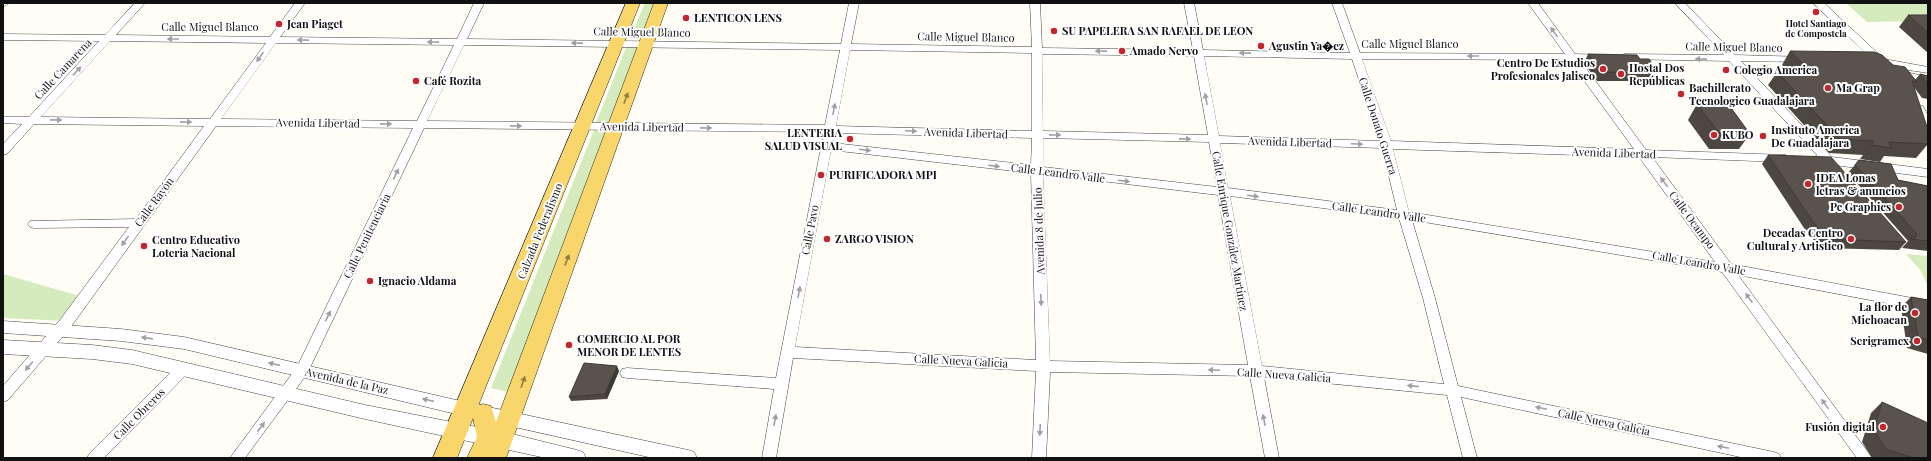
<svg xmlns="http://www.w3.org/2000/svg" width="1931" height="461" font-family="'Playfair Display',serif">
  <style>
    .green { fill: #d5ebbd }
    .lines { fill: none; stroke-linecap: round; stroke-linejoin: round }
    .minor-casing { stroke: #444; stroke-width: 1 }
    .tertiary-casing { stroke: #444; stroke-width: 1 }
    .primary-casing { stroke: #222; stroke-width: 1 }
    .minor { fill: #fff; fill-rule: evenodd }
    .tertiary { fill: #fff; fill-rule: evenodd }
    .primary { fill: #f9d66b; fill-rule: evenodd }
    .wall { fill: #4d4742 }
    .shaded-wall { fill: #3f3936 }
    .building { fill: #5a524d; stroke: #3f3936 }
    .oneway { fill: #a0a0a0 }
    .oneway2 { fill: #917d42 }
    .poi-dot { fill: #c4262e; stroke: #fff; stroke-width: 1.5 }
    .labels { text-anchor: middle; stroke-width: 4; stroke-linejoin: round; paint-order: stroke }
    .far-poi-label { font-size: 9px; font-weight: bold; fill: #111; stroke: #fff }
    .poi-label { font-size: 11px; font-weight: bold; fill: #111; stroke: #fff; text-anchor: start }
    .street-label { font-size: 11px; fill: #111; stroke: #fff }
  </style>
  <rect width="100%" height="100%" fill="#fffdf5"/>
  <path class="green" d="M 645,3 L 658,3 L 644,38 L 630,38 Z
    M 1846,3 L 1925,3 L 1928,5 L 1928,30 L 1918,21 L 1867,22 Z
    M 627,45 L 641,45 L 611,123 L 596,123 Z
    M 594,130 L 609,130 L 508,392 L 491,388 Z
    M 1906,254 L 1928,256 L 1928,287 L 1921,271 Z
    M 3,274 L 83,297 L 66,321 L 3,318 Z"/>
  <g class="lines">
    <g class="minor-casing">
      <path id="minor" d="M 3,3 L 9,3 L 3,7 Z
        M 135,3 L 145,3 L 116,35 L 270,37 L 295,3 L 305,3 L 280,37 L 457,39 L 474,3 L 484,3 L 467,39 L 841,44 L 849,3 L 859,3 L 851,44 L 1032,47 L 1030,3 L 1040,3 L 1042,48 L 1193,50 L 1184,3 L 1194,3 L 1203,50 L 1350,53 L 1332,3 L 1342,3 L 1360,53 L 1565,54 L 1528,3 L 1538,3 L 1575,54 L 1606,55 L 1607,57 L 1602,60 L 1580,60 L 1646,150 L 1786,155 L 1788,158 L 1786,161 L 1782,162 L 1652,157 L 1731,264 L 1928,301 L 1928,311 L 1738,275 L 1872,458 L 1857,458 L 1722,272 L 1412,220 L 1435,298 L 1458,386 L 1774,452 L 1779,454 L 1781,458 L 1745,458 L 1461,397 L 1477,458 L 1463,458 L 1447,395 L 1264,377 L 1279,458 L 1265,458 L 1250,376 L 1050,372 L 1046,458 L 1032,458 L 1036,371 L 793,358 L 776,458 L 762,458 L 774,389 L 627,378 L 622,377 L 620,373 L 622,369 L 627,368 L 776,378 L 824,132 L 424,128 L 307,374 L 245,458 L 230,458 L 297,367 L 413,128 L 216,126 L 70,328 L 8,400 L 3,402 L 3,386 L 60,320 L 129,227 L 34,228 L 30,227 L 28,224 L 30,221 L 136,219 L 204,126 L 34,124 L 7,154 L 3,155 L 3,144 L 22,124 L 3,123 L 3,117 L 29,117 L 99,41 L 3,40 L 3,34 L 105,35 ZM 110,41 L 266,43 L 210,119 L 41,117 ZM 276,43 L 454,45 L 417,121 L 221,119 ZM 464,45 L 840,50 L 825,125 L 427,121 ZM 850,50 L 1032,53 L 1032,131 L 836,126 ZM 1042,54 L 1194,56 L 1208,135 L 1043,131 ZM 1204,56 L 1352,59 L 1380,141 L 1219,136 ZM 1362,59 L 1569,60 L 1634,149 L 1391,141 ZM 835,133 L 1032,138 L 1031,165 L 833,143 ZM 1043,138 L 1209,142 L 1217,187 L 1043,167 ZM 1220,143 L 1382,148 L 1397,210 L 1228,188 ZM 1393,149 L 1639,157 L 1715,262 L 1409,212 ZM 831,150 L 1031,173 L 1036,360 L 795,347 ZM 1043,174 L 1218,195 L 1248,365 L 1050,361 ZM 1230,196 L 1399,218 L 1423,298 L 1444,384 L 1262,366 Z
        M 1675,3 L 1685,3 L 1735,55 L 1806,57 L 1807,59 L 1806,61 L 1802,62 L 1741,61 L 1832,157 L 1928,169 L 1928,177 L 1834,165 L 1830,166 L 1814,162 L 1812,159 L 1817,155 L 1729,61 L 1620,59 L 1619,57 L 1624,54 L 1724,55 Z
        M 1813,3 L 1824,3 L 1884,59 L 1928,67 L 1928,73 C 1917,71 1874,66 1869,60 L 1871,58 Z
        M 1897,70 L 1928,77 L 1928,83 L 1893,75 L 1892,73 L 1893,71 Z
        M 1919,105 L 1923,106 L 1928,116 L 1928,132 L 1923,129 L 1914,108 Z
        M 183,364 L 188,365 L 190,369 L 188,373 L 104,458 L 87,458 L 89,454 L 178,365 Z"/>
    </g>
    <g class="tertiary-casing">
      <path id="tertiary" d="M 3,321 L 121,329 L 184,337 L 456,400 L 688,450 L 694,452 L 697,458 L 653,458 L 456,414 L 184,349 L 121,341 L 3,333 Z
        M 3,340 L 92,345 L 132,350 L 365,405 L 508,433 L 577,450 L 583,452 L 586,458 L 546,458 L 365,419 L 132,364 L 92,359 L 3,354 Z"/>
    </g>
    <g class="primary-casing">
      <path id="primary" d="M 626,3 L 640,3 L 478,406 L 483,404 L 491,406 L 496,422 L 654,3 L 668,3 L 506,458 L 467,458 L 477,437 L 473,418 L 457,458 L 433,458 Z"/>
    </g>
    <use href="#minor" class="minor"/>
    <use href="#tertiary" class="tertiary"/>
    <use href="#primary" class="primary"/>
  </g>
  <path class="wall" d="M 1908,15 L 1928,15 L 1928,53 L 1899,27 Z
    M 1790,51 L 1893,65 L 1915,80 L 1920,74 L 1928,76 L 1928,99 L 1922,98 L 1914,87 L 1928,144 L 1916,158 L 1884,156 L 1880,162 L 1860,159 L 1863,155 L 1829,153 L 1768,85 L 1777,72 L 1789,72 L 1782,65 Z
    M 1588,54 L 1640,59 L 1659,73 L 1654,81 L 1597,81 L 1584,63 Z
    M 1697,104 L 1750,134 L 1739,149 L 1709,149 L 1688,120 Z
    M 1768,155 L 1906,242 L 1899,250 L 1820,248 L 1804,228 L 1762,164 Z
    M 1859,160 L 1898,180 L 1928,186 L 1928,251 L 1902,248 L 1908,241 L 1848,173 Z
    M 1911,297 L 1928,300 L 1928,354 L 1907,348 L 1901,307 Z
    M 619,371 L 607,399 L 571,401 L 569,397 Z
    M 1882,402 L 1928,458 L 1872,458 L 1862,442 L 1871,413 Z"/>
  <path class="shaded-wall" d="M 617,366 L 619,371 L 607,399 L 605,394 Z"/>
  <path class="building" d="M 1908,15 L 1928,15 L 1928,33 Z
    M 1790,51 L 1874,52 L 1882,55 L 1893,65 L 1905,67 L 1917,82 L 1912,81 L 1928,130 L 1928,144 L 1889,142 L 1891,148 L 1871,145 L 1874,141 L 1840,139 L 1777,72 L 1812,73 Z
    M 1588,54 L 1637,55 L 1640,59 L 1649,59 L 1659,73 L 1602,72 Z
    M 1920,74 L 1928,76 L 1928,85 Z
    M 1697,104 L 1729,105 L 1750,134 L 1719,133 Z
    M 1768,155 L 1831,157 L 1906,242 L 1827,239 L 1811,219 Z
    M 1859,160 L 1891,164 L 1898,180 L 1928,186 L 1928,241 L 1910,239 L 1915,238 L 1917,234 L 1855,165 Z
    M 1911,297 L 1928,300 L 1928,340 L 1918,337 Z
    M 584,363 L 617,366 L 605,394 L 569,397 Z
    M 1882,402 L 1928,423 L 1928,458 L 1914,458 L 1886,449 L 1874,430 Z"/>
  <defs><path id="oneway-solid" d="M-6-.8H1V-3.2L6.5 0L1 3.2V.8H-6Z"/></defs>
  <g class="oneway">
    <use href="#oneway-solid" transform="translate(1554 32) rotate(-126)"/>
    <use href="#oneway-solid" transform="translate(173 39) rotate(-180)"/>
    <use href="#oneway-solid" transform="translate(303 40) rotate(-179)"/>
    <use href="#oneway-solid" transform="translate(433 42) rotate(-179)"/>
    <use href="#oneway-solid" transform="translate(577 43) rotate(-179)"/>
    <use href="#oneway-solid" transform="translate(1101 51) rotate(-179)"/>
    <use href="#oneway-solid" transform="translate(1245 53) rotate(-179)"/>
    <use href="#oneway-solid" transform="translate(1473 56) rotate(-180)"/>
    <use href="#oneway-solid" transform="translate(260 57) rotate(126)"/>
    <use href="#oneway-solid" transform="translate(1701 59) rotate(-179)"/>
    <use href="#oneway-solid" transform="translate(77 71) rotate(-47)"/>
    <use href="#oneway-solid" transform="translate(1206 99) rotate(-101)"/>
    <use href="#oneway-solid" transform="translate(834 109) rotate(-79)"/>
    <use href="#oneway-solid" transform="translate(56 120) rotate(1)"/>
    <use href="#oneway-solid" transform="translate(186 122) rotate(1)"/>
    <use href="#oneway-solid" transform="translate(386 124) rotate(1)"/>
    <use href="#oneway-solid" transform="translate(516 126) rotate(1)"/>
    <use href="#oneway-solid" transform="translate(706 128) rotate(1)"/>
    <use href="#oneway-solid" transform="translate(911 131) rotate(2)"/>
    <use href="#oneway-solid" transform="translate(1055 135) rotate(1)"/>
    <use href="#oneway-solid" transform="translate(1185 139) rotate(1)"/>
    <use href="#oneway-solid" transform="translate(1357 144) rotate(2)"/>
    <use href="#oneway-solid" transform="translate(865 150) rotate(7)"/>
    <use href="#oneway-solid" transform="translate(994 166) rotate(7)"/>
    <use href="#oneway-solid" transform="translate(396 174) rotate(-64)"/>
    <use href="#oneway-solid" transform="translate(1124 181) rotate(7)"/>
    <use href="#oneway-solid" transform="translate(1664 182) rotate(-127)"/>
    <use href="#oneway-solid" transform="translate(1253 196) rotate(7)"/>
    <use href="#oneway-solid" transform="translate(125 241) rotate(126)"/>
    <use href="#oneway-solid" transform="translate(799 292) rotate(-79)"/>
    <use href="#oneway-solid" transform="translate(1749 298) rotate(-126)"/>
    <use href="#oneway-solid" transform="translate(1041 300) rotate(88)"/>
    <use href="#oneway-solid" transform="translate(328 316) rotate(-64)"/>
    <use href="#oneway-solid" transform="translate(147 338) rotate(-172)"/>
    <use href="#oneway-solid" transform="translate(274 364) rotate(-167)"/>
    <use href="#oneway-solid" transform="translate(29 366) rotate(131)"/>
    <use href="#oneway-solid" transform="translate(1214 370) rotate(-178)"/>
    <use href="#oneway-solid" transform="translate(1413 386) rotate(-175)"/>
    <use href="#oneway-solid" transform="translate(428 400) rotate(-167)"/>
    <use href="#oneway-solid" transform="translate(1825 404) rotate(-126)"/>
    <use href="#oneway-solid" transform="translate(1541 408) rotate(-168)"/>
    <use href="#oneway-solid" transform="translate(775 420) rotate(-80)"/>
    <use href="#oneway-solid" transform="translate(1264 420) rotate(-101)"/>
    <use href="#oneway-solid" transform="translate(261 427) rotate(-53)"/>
    <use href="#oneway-solid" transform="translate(1040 430) rotate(93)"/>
    <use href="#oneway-solid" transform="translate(1723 447) rotate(-168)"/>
  </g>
  <g class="oneway2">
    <use href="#oneway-solid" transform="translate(626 98) rotate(-70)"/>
    <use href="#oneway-solid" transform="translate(567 260) rotate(-70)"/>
    <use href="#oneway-solid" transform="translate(523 382) rotate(-71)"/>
  </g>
  <g class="poi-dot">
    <circle cx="1816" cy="12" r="4"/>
    <circle cx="686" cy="18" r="4"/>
    <circle cx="279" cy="24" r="4"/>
    <circle cx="1054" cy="31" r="4"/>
    <circle cx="1261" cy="46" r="4"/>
    <circle cx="1122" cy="51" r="4"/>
    <circle cx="1603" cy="69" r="4"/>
    <circle cx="1726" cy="70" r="4"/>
    <circle cx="1621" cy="74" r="4"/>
    <circle cx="416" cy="81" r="4"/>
    <circle cx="1828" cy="88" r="4"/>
    <circle cx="1681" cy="94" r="4"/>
    <circle cx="1714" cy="135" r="4"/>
    <circle cx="1763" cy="136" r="4"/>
    <circle cx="850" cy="139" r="4"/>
    <circle cx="821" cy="175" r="4"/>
    <circle cx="1808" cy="184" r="4"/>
    <circle cx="1899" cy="207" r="4"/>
    <circle cx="827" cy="239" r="4"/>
    <circle cx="1851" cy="239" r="4"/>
    <circle cx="144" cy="246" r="4"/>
    <circle cx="370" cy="281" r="4"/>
    <circle cx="1915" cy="313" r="4"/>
    <circle cx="1917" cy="341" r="4"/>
    <circle cx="569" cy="345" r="4"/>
    <circle cx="1883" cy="427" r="4"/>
  </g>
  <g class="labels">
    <g class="far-poi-label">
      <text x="1816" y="27">Hotel Santiago<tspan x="1816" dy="10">de Compostela</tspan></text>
    </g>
    <g class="poi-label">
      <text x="694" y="22">LENTICON LENS</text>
      <text x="287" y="28">Jean Piaget</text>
      <text x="1062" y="35">SU PAPELERA SAN RAFAEL DE LEON</text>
      <text x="1269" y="50">Agustin Ya�ez</text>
      <text x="1130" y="55">Amado Nervo</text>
      <text x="1595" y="67" text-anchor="end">Centro De Estudios<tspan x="1595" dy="13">Profesionales Jalisco</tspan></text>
      <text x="1629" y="72">Hostal Dos<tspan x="1629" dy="13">Repúblicas</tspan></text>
      <text x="1734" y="74">Colegio America</text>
      <text x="424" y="85">Café Rozita</text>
      <text x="1689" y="92">Bachillerato<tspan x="1689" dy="13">Tecnologico Guadalajara</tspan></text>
      <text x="1836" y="92">Ma Grap</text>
      <text x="1771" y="134">Instituto America<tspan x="1771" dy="13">De Guadalajara</tspan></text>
      <text x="842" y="137" text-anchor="end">LENTERIA<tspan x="842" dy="13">SALUD VISUAL</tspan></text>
      <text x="1722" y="139">KUBO</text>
      <text x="829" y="179">PURIFICADORA MPI</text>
      <text x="1816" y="182">IDEA Lonas<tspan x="1816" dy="13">letras &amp; anuncios</tspan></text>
      <text x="1891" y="211" text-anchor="end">Pc Graphics</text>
      <text x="1843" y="237" text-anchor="end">Decadas Centro<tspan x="1843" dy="13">Cultural y Artistico</tspan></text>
      <text x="835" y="243">ZARGO VISION</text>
      <text x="152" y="244">Centro Educativo<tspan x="152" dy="13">Loteria Nacional</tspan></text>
      <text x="378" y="285">Ignacio Aldama</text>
      <text x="1907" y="311" text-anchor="end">La flor de<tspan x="1907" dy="13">Michoacan</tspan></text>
      <text x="577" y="343">COMERCIO AL POR<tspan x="577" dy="13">MENOR DE LENTES</tspan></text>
      <text x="1909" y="345" text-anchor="end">Serigramex</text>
      <text x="1875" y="431" text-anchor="end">Fusión digital</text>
    </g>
    <g class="street-label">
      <text x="210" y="31">Calle Miguel Blanco</text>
      <text transform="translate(642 32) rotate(1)" y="4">Calle Miguel Blanco</text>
      <text transform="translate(966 37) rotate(1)" y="4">Calle Miguel Blanco</text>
      <text x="1410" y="48">Calle Miguel Blanco</text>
      <text transform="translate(1734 47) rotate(1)" y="4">Calle Miguel Blanco</text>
      <text transform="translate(63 69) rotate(-47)" y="4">Calle Camarena</text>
      <text transform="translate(318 123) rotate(1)" y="4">Avenida Libertad</text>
      <text transform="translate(1378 126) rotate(72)" y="4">Calle Donato Guerra</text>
      <text transform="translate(642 127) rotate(1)" y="4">Avenida Libertad</text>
      <text transform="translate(966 133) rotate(2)" y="4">Avenida Libertad</text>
      <text transform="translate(1290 142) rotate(2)" y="4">Avenida Libertad</text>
      <text transform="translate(1614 153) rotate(2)" y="4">Avenida Libertad</text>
      <text transform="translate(1058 173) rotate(7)" y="4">Calle Leandro Valle</text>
      <text transform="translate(154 202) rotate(-54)" y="4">Calle Rayón</text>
      <text transform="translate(1379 212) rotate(8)" y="4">Calle Leandro Valle</text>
      <text transform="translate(1692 220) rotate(53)" y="4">Calle Ocampo</text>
      <text transform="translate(810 230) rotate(-79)" y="4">Calle Pavo</text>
      <text transform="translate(540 231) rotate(-68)" y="4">Calzada Federalismo</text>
      <text transform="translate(1039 231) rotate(-92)" y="4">Avenida 8 de Julio</text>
      <text transform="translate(1230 231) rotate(80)" y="4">Calle Enrique González Martínez</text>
      <text transform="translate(367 236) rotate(-64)" y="4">Calle Penitenciaria</text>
      <text transform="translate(1699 263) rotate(10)" y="4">Calle Leandro Valle</text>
      <text transform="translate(961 361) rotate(3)" y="4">Calle Nueva Galicia</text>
      <text transform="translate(1284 375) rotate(4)" y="4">Calle Nueva Galicia</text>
      <text transform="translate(347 381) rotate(13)" y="4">Avenida de la Paz</text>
      <text transform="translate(139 414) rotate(-45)" y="4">Calle Obreros</text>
      <text transform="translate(1604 422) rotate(12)" y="4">Calle Nueva Galicia</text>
    </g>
  </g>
  <rect width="1931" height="461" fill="none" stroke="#111111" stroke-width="8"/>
</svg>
